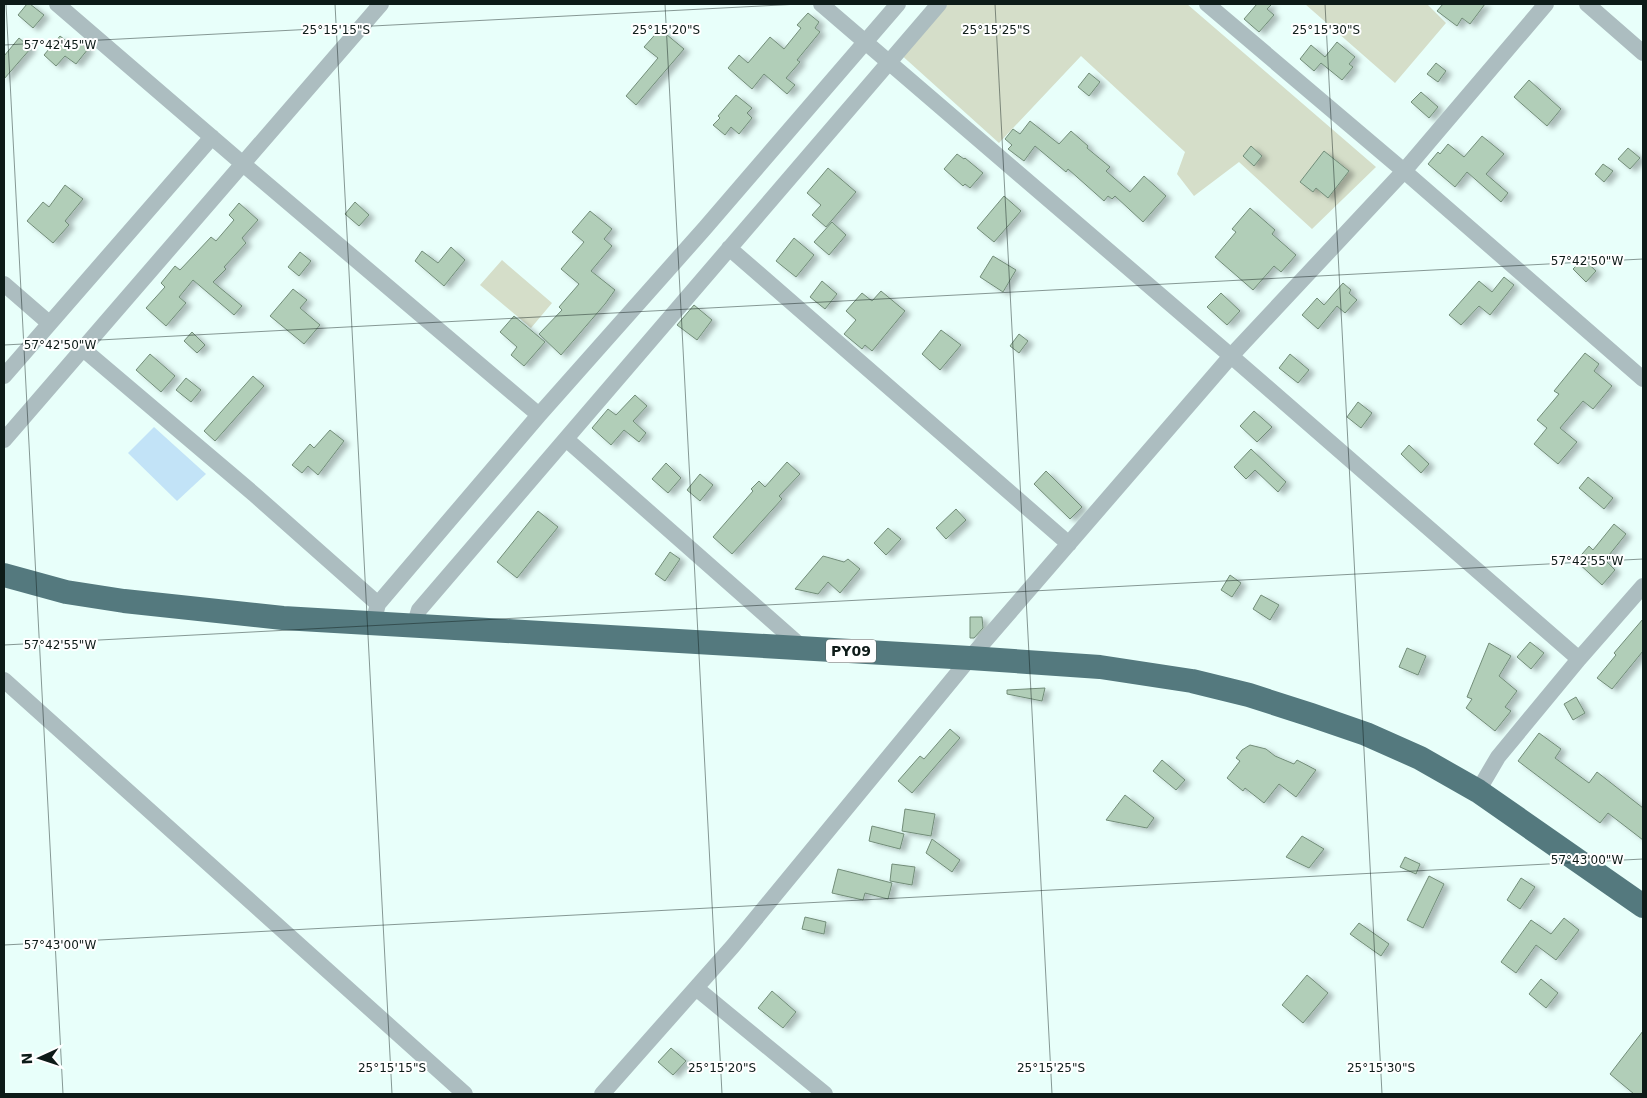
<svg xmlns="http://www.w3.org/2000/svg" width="1647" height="1098" font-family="'DejaVu Sans',sans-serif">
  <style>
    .green { fill: #d5dec9 }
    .water { fill: #c2e3f7 }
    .building { fill: #b1ceb8; stroke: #728d79; filter: url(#shadow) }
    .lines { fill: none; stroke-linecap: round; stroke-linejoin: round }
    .minor { stroke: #acbdc0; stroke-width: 16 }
    .highway { stroke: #54797e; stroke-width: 24 }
    .ticks { fill: none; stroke: #0d1b18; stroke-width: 1; stroke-opacity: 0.45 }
    .labels { text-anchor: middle; stroke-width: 4; stroke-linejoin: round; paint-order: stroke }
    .shield { fill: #fff; stroke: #565f5d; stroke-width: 1 }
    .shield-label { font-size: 14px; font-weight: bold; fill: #0d1b18 }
    .ticks-label { font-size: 12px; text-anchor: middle; fill: #0d1b18; stroke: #fff; stroke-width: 4; stroke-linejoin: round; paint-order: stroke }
  </style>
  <defs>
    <filter id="shadow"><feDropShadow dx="5.5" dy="3" stdDeviation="2.5" flood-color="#0004"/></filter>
  </defs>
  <rect width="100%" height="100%" fill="#e8fffa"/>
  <path class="green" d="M 940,4 L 1187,4 L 1376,167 L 1312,229 L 1239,162 L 1194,196 L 1177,174 L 1185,152 L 1081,56 L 999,143 L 898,52 Z
    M 1305,4 L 1427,4 L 1446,23 L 1395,83 Z
    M 502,260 L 552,303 L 531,328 L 480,285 Z"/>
  <path class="water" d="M 154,427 L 206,474 L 177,501 L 128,453 Z"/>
  <path class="building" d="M 27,4 L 30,4 L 44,15 L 33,28 L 18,15 Z
    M 1257,4 L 1272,4 L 1267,9 L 1274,15 L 1259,32 L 1244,19 Z
    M 1443,4 L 1485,4 L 1470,24 L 1462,18 L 1457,26 L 1437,11 Z
    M 808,13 L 819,22 L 815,28 L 820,32 L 797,60 L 800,62 L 786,78 L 795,85 L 787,94 L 764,74 L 752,89 L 728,68 L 739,55 L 748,63 L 770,37 L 784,49 L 801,28 L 797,25 Z
    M 660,29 L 684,49 L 636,105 L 626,96 L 658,58 L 644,47 Z
    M 60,36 L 74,47 L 79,41 L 88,49 L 76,64 L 65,56 L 56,66 L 44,55 Z
    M 19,38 L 31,48 L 4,79 L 4,56 Z
    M 1337,42 L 1355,57 L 1349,64 L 1353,67 L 1342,80 L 1321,63 L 1314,71 L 1300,59 L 1311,45 L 1325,57 Z
    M 1436,63 L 1446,71 L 1438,82 L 1427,74 Z
    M 1089,73 L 1100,82 L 1089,96 L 1078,87 Z
    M 1529,80 L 1561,109 L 1547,126 L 1514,97 Z
    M 1421,92 L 1438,107 L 1429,118 L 1411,102 Z
    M 736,95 L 752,108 L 747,113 L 752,118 L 739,134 L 731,127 L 725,135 L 713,125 L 720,118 L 718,116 Z
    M 1030,121 L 1059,144 L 1071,131 L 1088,146 L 1087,148 L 1110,167 L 1106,171 L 1130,192 L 1144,176 L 1166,196 L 1143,222 L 1115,196 L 1112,199 L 1108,196 L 1104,201 L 1068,169 L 1066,172 L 1035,146 L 1024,161 L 1008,149 L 1012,145 L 1005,139 L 1013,129 L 1020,134 Z
    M 1482,136 L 1504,154 L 1486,174 L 1508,193 L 1501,202 L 1467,172 L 1455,187 L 1428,164 L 1438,152 L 1440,154 L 1448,144 L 1464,157 Z
    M 1251,146 L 1262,156 L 1254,166 L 1243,156 Z
    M 1628,148 L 1640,158 L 1630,169 L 1618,159 Z
    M 1324,151 L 1349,171 L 1328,198 L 1316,188 L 1313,192 L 1300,182 Z
    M 957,154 L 964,159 L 965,158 L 983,173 L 970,188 L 965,184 L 963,186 L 944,169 Z
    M 1603,164 L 1613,171 L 1604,182 L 1595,174 Z
    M 828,168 L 856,192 L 826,227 L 812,215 L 821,205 L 807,193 Z
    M 65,185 L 83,199 L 65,221 L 69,225 L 53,243 L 27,221 L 43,202 L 49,207 Z
    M 1004,196 L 1021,211 L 994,242 L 977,228 Z
    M 355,202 L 369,215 L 359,226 L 345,214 Z
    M 239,203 L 258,220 L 242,238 L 246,243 L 224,267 L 226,269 L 213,282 L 242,306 L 234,315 L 193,280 L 179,297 L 186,303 L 166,326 L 146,308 L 165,287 L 161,283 L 175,266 L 180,270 L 211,237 L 216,241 L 234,220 L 229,215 Z
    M 1250,208 L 1275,230 L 1272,234 L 1296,255 L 1281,272 L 1274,266 L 1253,290 L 1215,257 L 1236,232 L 1232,229 Z
    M 590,211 L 612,229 L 604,239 L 612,246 L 591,271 L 615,290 L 605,304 L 561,355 L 539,334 L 562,310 L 559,307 L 579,284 L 561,269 L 584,242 L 572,232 Z
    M 832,222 L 846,235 L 829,255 L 814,242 Z
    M 794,238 L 814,255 L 796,277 L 776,261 Z
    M 451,247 L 465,260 L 444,286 L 415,261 L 422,251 L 438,263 Z
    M 300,252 L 311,261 L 299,276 L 288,267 Z
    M 993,256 L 1016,270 L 1003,292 L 980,277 Z
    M 1583,259 L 1596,271 L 1586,282 L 1573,269 Z
    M 1504,277 L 1514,285 L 1490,315 L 1479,306 L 1461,325 L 1449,315 L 1479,281 L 1492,292 Z
    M 822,281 L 837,294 L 825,309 L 810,297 Z
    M 1343,283 L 1351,290 L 1349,293 L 1357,300 L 1345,313 L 1337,306 L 1318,329 L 1302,315 L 1317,298 L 1324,305 Z
    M 293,289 L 307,300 L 300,308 L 320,325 L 304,344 L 270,316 Z
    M 881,291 L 905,311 L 872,351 L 865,345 L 862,349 L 844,334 L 856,320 L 846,311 L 862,293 L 872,301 Z
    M 1221,293 L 1240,311 L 1227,325 L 1207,307 Z
    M 694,305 L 712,320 L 697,340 L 677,325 Z
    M 514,316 L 545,342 L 524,366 L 511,355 L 517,347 L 500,332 Z
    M 941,330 L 961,345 L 940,370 L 922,354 Z
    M 192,332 L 205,345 L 197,353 L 184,341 Z
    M 1019,334 L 1028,341 L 1019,353 L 1010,346 Z
    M 1585,353 L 1599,364 L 1594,371 L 1612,386 L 1593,409 L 1583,401 L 1560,428 L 1577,442 L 1558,464 L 1534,444 L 1547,428 L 1537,420 L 1559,394 L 1554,391 Z
    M 150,354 L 175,376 L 161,392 L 136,370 Z
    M 1290,354 L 1309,370 L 1298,383 L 1279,368 Z
    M 253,376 L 264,386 L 215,441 L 204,431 Z
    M 186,378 L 201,390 L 191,402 L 176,390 Z
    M 635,395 L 647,406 L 633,421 L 646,433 L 639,442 L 624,430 L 611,445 L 592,428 L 608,409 L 616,415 Z
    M 1358,402 L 1372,413 L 1361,428 L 1347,417 Z
    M 1254,411 L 1272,427 L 1257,442 L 1240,426 Z
    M 330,430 L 344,441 L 318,475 L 308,466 L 302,473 L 292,465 L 310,444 L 314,448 Z
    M 1409,445 L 1429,464 L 1421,473 L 1401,454 Z
    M 1251,449 L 1286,482 L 1278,492 L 1255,470 L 1246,479 L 1234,467 Z
    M 787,462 L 800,474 L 779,496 L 782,499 L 732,554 L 713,537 L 753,491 L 751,489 L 759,481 L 765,487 Z
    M 666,463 L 681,478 L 668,493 L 652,479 Z
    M 1046,471 L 1082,507 L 1070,519 L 1034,484 Z
    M 700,474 L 713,485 L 700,501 L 687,490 Z
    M 1588,477 L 1613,498 L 1604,509 L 1579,488 Z
    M 956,509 L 966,520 L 946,539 L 936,528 Z
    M 538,511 L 558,527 L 517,578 L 497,562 Z
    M 1614,524 L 1626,534 L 1605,560 L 1615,570 L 1602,585 L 1576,561 L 1589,546 L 1593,550 Z
    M 888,528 L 901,539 L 886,555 L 874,543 Z
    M 670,552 L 680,559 L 665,581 L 655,574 Z
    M 823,556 L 844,562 L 848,559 L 860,569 L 840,593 L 828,582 L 818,594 L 795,589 Z
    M 1230,575 L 1241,583 L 1232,597 L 1221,590 Z
    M 1261,595 L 1279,605 L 1270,620 L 1253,609 Z
    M 970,617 L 982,617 L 983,628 L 974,638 L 970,638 Z
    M 1643,619 L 1643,651 L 1612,689 L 1597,678 L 1616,655 L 1614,653 Z
    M 1530,642 L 1544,653 L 1531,669 L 1517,657 Z
    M 1489,643 L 1511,656 L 1499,676 L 1517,691 L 1505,707 L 1511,711 L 1495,731 L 1466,708 L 1472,699 L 1467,697 Z
    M 1407,648 L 1426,656 L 1418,675 L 1399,667 Z
    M 1045,688 L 1042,701 L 1007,694 L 1007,690 Z
    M 1576,697 L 1585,713 L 1573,720 L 1564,704 Z
    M 950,729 L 960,738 L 912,793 L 898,781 L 920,756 L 924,759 Z
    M 1539,733 L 1561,749 L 1555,758 L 1589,783 L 1597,772 L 1643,808 L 1643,840 L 1608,813 L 1600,823 L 1518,761 Z
    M 1250,745 L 1266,749 L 1275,756 L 1294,764 L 1297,760 L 1316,770 L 1296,797 L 1279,784 L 1264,803 L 1245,788 L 1243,791 L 1227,778 L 1240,761 L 1236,758 L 1242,750 Z
    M 1162,760 L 1185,780 L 1176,790 L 1153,771 Z
    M 1125,795 L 1154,818 L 1147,828 L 1106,820 Z
    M 905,809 L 935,814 L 931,836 L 902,831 Z
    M 872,826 L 904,834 L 900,849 L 869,841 Z
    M 1302,836 L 1324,849 L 1309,868 L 1286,857 Z
    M 932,839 L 960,860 L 952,872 L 926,853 Z
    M 1405,857 L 1420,864 L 1416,874 L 1400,867 Z
    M 892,864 L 915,867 L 912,885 L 890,881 Z
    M 838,869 L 892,883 L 888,899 L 865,893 L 863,900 L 832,893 Z
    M 1429,876 L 1444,884 L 1423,928 L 1407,920 Z
    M 1521,878 L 1535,887 L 1520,909 L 1507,900 Z
    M 805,917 L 826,922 L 824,934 L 802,929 Z
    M 1564,918 L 1579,930 L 1556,960 L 1536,945 L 1516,973 L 1501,962 L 1531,920 L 1551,934 Z
    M 1359,923 L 1389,944 L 1381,956 L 1350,934 Z
    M 1307,975 L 1328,993 L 1303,1023 L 1282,1005 Z
    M 1541,979 L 1558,993 L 1546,1008 L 1529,994 Z
    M 772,991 L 796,1012 L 783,1028 L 758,1008 Z
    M 1643,1031 L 1643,1094 L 1634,1094 L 1610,1074 Z
    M 671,1048 L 686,1061 L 673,1075 L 658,1062 Z"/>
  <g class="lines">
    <path class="minor" d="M 57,4 L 243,164 L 539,415
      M 821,4 L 1231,356 L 1579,659
      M 1207,4 L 1404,171 L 1643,379
      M 1587,4 L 1643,53
      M 729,248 L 1069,544
      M 4,284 L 49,323
      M 83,349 L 255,495 L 378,604
      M 4,376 L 212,137
      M 566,439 L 803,648
      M 4,440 L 381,4
      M 373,623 L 378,604 L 539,415 L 705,228 L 898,4
      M 414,626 L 419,610 L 939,4
      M 4,680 L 465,1094
      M 1478,791 L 1498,757 L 1579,659 L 1643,586
      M 696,988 L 825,1094
      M 602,1094 L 733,946 L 970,658 L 1231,356 L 1404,171 L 1546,4"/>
    <path class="highway" d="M 4,575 L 66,592 L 124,601 L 283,618 L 970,658 L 1100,667 L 1192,681 L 1249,695 L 1311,715 L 1366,734 L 1420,758 L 1478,791 L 1643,906"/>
  </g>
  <path class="ticks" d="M 6,4 L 63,1094M 335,4 L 392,1094M 665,4 L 722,1094M 995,4 L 1052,1094M 1325,4 L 1382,1094M 4,45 L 800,4M 4,345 L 1643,259M 4,645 L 1643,559M 4,945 L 1643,859"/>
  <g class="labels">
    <rect class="shield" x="826" y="639.5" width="50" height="23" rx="4"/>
    <g class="shield-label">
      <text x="851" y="656">PY09</text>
    </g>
  </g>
  <g class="ticks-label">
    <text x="336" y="34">25°15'15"S</text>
    <text x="666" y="34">25°15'20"S</text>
    <text x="996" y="34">25°15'25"S</text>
    <text x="1326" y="34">25°15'30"S</text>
    <text x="60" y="49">57°42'45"W</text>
    <text x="1587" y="265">57°42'50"W</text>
    <text x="60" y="349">57°42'50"W</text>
    <text x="1587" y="565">57°42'55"W</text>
    <text x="60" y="649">57°42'55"W</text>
    <text x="1587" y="864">57°43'00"W</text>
    <text x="60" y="949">57°43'00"W</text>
    <text x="392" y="1072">25°15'15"S</text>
    <text x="722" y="1072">25°15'20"S</text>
    <text x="1051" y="1072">25°15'25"S</text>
    <text x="1381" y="1072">25°15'30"S</text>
  </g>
  <rect width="1647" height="1098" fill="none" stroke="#0d1b18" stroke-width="10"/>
  <g transform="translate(40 1058) rotate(267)" stroke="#ffffff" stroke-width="4" paint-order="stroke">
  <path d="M0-4L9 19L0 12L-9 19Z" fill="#0d1b18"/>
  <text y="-8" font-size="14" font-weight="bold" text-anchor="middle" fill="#0d1b18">N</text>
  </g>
</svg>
